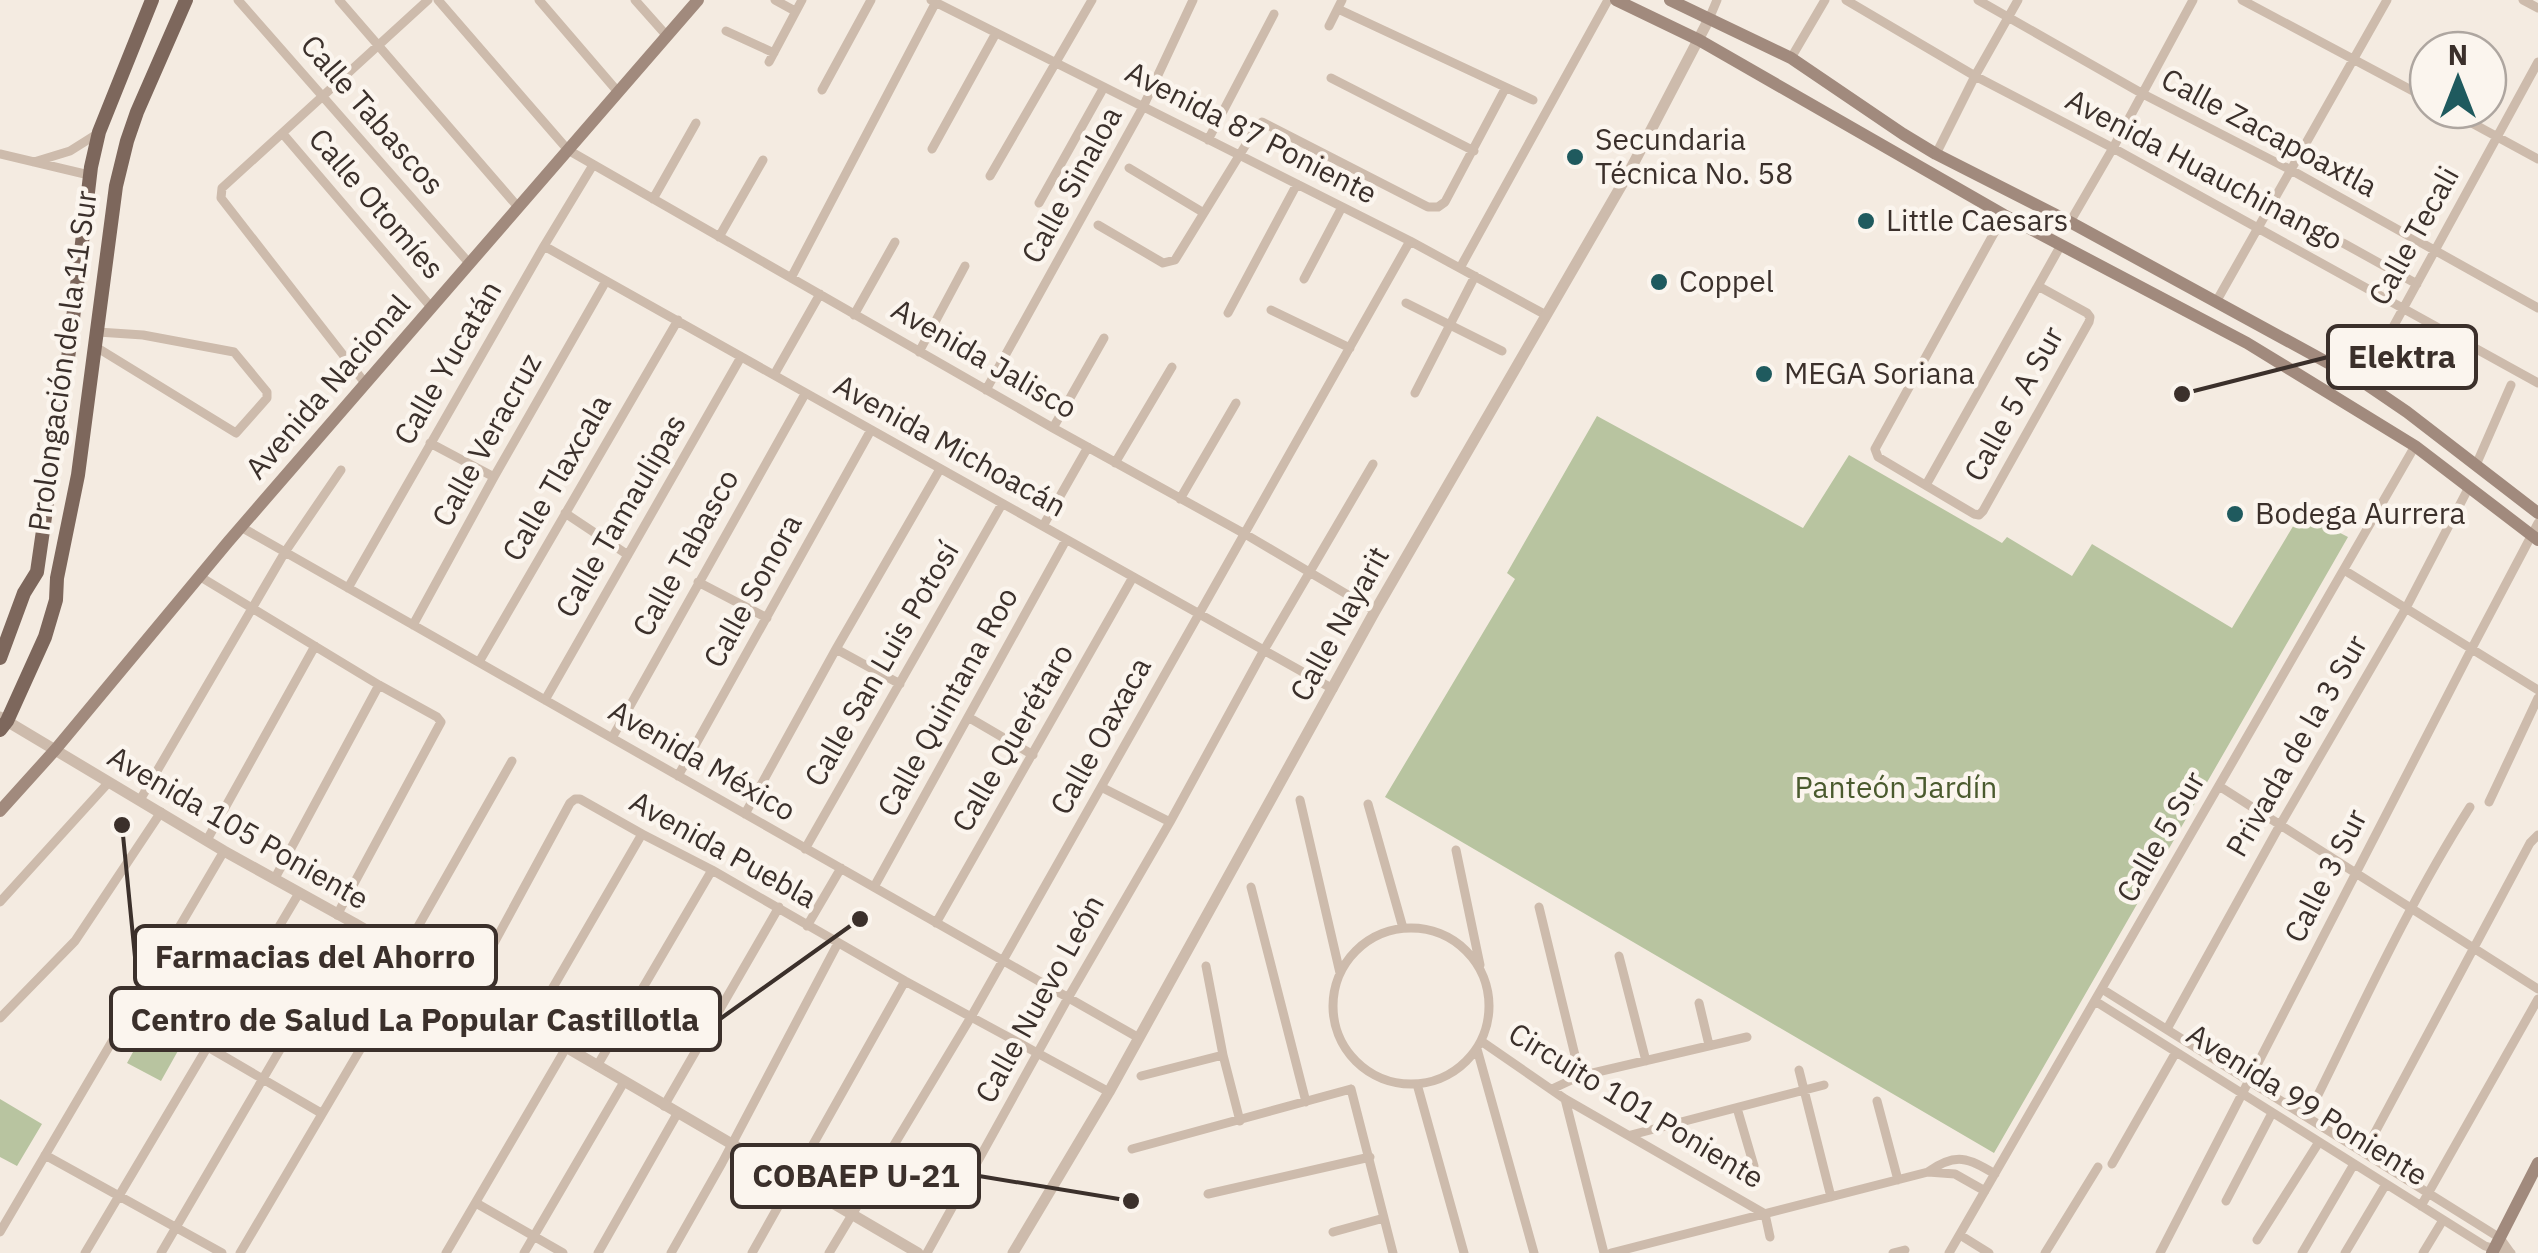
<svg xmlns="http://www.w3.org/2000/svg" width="2538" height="1253" font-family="'IBM Plex Sans',sans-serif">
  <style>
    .green { fill: #b8c4a0 }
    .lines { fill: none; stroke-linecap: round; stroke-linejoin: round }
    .minor { stroke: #cdbbac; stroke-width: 9 }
    .tertiary { stroke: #cdbbac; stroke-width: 11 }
    .secondary { stroke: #a18a7d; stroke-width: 12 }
    .primary { stroke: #7d675c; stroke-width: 14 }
    .poi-dot { fill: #1f5a5e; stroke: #fbf5ee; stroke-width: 4 }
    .labels { text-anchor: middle; stroke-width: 9; stroke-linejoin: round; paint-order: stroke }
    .street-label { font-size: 30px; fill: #3b302b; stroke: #fbf5ee }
    .poi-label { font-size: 30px; fill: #3b302b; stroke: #fbf5ee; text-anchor: start }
    .park-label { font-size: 30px; fill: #4a5a2e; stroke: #fbf5ee }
    .leader { fill: none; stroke: #3b302b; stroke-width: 4 }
    .callout-dot { fill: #3b302b; stroke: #fbf5ee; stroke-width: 4 }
    .callout { fill: #fbf5ee; stroke: #3b302b; stroke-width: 4 }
    .callout-label { font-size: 32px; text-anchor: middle; font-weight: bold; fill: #3b302b }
  </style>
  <rect width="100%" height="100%" fill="#f4ebe1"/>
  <path class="green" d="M 1597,416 L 1803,528 L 1849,455 L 2002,543 L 2007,537 L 2072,576 L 2092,544 L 2232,628 L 2301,513 L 2348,537 L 1994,1153 L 1385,797 L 1515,579 L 1507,573 Z
    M 145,1030 L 179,1049 L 161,1081 L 127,1063 Z
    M 0,1099 L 42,1124 L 17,1166 L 0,1157 Z"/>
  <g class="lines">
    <path class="minor" d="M 238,0 L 469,263
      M 339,0 L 518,207
      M 438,0 L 568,150 L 1053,428 L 1245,534 L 1375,611
      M 539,0 L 618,92
      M 635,0 L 667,36
      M 775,0 L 795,11
      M 931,0 L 1410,241 L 1546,315
      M 1846,0 L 1975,76 L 2113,148 L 2538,383
      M 1978,0 L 2143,94 L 2291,170 L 2538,308
      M 2242,0 L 2428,99
      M 2523,0 L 2538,8
      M 1338,9 L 1533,100
      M 1709,19 L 1717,0
      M 1329,26 L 1342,0
      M 726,31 L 774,53
      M 1791,58 L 1825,0
      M 769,62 L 802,0
      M 1331,78 L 1474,151
      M 822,90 L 871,0
      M 2448,110 L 2538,159
      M 283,134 L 431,307
      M 1208,140 L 1274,14
      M 932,149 L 996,33
      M 0,154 L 89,175
      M 1936,154 L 1975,76 L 2018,0
      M 34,162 L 70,151 L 97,134
      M 1129,168 L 1204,213
      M 990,176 L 1092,0
      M 653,199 L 696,123
      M 1039,203 L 1104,87
      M 2004,215 L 1875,449 L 1878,457 L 1974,514 L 1979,515 L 1983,511 L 2089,322 L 2090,317 L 2087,313 L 2038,286
      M 2070,222 L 2113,148 L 2193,0
      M 1098,225 L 1163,263 L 1175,260 L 1258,125 L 1262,122 L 1428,207 L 1438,207 L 1445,202 L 1505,89
      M 719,237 L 763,160
      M 2343,243 L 2417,284
      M 544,246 L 1333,689
      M 1460,268 L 1608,0
      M 791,278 L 937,0
      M 1304,279 L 1342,207
      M 2216,302 L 2387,0
      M 1406,303 L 1502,351
      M 1271,310 L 1350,348
      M 1228,313 L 1297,184
      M 854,315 L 895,242
      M 96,347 L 236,433 L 267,398 L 267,392 L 234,352 L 143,335 L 98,332
      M 919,352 L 965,266
      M 774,375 L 820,294
      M 2363,382 L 2538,62
      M 365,383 L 221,198 L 222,188 L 428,0
      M 986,390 L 1143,107 L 1193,0
      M 1415,393 L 1475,276
      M 1053,428 L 1104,338
      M 430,443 L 494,477
      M 1115,463 L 1172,367
      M 2476,465 L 2511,385
      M 1926,485 L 2061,245
      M 1180,499 L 1236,403
      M 565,513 L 628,555
      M 1043,526 L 1088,447
      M 241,527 L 1139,1038
      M 2344,570 L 2538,690
      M 199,576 L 379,685 L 437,717 L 441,722 L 337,915
      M 698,582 L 767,618
      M 348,588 L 544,246 L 593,165
      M 413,625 L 494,477 L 606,281
      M 836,649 L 900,684
      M 479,662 L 678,320
      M 545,700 L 741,357
      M 968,717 L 1033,755
      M 612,738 L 805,394
      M 678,776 L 871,430
      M 2219,786 L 2538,989
      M 1101,787 L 1170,822
      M 140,800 L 285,552 L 341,470
      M 1300,800 L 1340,973
      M 2489,802 L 2538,698
      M 1368,804 L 1403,928
      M 745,814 L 836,649 L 940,469
      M 207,840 L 315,646
      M 805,849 L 1002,504
      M 1456,850 L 1480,965
      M 275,878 L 379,685
      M 874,887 L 1066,540
      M 1251,887 L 1306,1102
      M 0,902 L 109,782
      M 1539,907 L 1580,1076
      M 936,923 L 1133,577
      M 807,926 L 841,868
      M1333 1006a78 78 0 1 1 156 0a78 78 0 1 1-156 0Z
      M 403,953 L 512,761
      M 1619,956 L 1646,1061
      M 1206,966 L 1223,1055 L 1240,1121
      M 2102,989 L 2500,1238 L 2510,1252
      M 468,991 L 570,803 L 575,799 L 580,799 L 642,834 L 712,870 L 905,981 L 1109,1092
      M 2095,1001 L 2485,1246 L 2511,1253
      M 1699,1003 L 1709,1045
      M 0,1018 L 75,941 L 161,812
      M 530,1027 L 642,834
      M 2167,1029 L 2280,825 L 2406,608 L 2469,487
      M 1481,1041 L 1565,1099 L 1765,1214 L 1770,1237
      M 208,1047 L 321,1113
      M 1477,1049 L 1534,1253
      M 597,1066 L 712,870
      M 1799,1070 L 1831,1197
      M 1141,1076 L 1223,1055
      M 1417,1084 L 1464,1253
      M 1351,1089 L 1393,1253
      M 1552,1089 L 1580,1076 L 1747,1037
      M 1565,1099 L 1604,1253
      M 1877,1101 L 1898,1180
      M 664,1106 L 779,907
      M 1737,1108 L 1754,1166
      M 2307,1117 C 2359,1013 2407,906 2470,807
      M 1631,1135 L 1824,1085
      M 1132,1149 L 1351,1089
      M 2364,1153 L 2530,843 L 2538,835
      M 45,1155 L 222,1253
      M 2112,1164 L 2176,1052
      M 1928,1172 L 1955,1174 L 1985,1191
      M 1208,1194 L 1370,1157
      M 2226,1201 L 2272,1113
      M 476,1203 L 563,1253
      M 2421,1206 L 2538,999
      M 0,1232 L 224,851
      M 1333,1232 L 1384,1218
      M 1960,1235 L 1989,1253
      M 2257,1240 L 2319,1142
      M 85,1253 L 299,893
      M 161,1253 L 354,923
      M 240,1253 L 413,960
      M 446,1253 L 566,1048
      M 524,1253 L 624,1082
      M 598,1253 L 677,1114
      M 671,1253 L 722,1163 L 838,943
      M 752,1253 L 905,981
      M 829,1253 L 971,1017 L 1410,241
      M 927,1253 L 1068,998 L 1170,822 L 1264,650 L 1373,464
      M 1611,1253 L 1928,1172 C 1956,1152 1968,1158 1995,1174
      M 1893,1253 L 1905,1250
      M 1949,1253 L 2415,446
      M 2045,1253 L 2098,1167
      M 2160,1253 L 2472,648 L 2538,523
      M 2302,1253 L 2354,1164
      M 2345,1253 L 2386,1184
      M 2423,1253 L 2443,1220"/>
    <path class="tertiary" d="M 0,717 L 224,851 L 354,923 L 918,1253
      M 1013,1253 L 1109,1092 L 1375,611 L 1628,174 L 1709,19"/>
    <path class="secondary" d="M 1616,0 L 1699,40 L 2004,215 L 2247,343 L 2415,446 L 2538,540
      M 1670,0 L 1791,58 L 1903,134 L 1936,154 L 2070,222 L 2363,382 L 2407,412 L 2538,513
      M 0,811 L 55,750 L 228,542 L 698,0
      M 2492,1253 L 2538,1163"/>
    <path class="primary" d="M 0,658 L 24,593 L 37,572 L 70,344 L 91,167 L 99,132 L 152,0
      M 0,730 L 7,721 L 45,637 L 56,600 L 57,578 L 78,475 L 116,186 L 127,141 L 137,112 L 186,0"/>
  </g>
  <g class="poi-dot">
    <circle cx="1575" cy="157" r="10"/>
    <circle cx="1866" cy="221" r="10"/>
    <circle cx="1659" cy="282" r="10"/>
    <circle cx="1764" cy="374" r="10"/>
    <circle cx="2235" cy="514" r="10"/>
  </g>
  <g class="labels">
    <g class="street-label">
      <text transform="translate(372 115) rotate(49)" y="10">Calle Tabascos</text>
      <text transform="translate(1251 133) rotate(27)" y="10">Avenida 87 Poniente</text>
      <text transform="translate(2269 133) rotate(28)" y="10">Calle Zacapoaxtla</text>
      <text transform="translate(2204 170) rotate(28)" y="10">Avenida Huauchinango</text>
      <text transform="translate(1072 185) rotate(-61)" y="10">Calle Sinaloa</text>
      <text transform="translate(376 204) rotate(49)" y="10">Calle Otomíes</text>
      <text transform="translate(2414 236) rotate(-61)" y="10">Calle Tecali</text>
      <text transform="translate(984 359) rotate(30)" y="10">Avenida Jalisco</text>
      <text transform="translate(63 361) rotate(-82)" y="10">Prolongación de la 11 Sur</text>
      <text transform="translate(448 363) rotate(-60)" y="10">Calle Yucatán</text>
      <text transform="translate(328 387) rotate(-49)" y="10">Avenida Nacional</text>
      <text transform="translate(2014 404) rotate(-61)" y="10">Calle 5 A Sur</text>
      <text transform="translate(487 440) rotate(-61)" y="10">Calle Veracruz</text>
      <text transform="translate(950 446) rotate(29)" y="10">Avenida Michoacán</text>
      <text transform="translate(557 478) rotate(-60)" y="10">Calle Tlaxcala</text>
      <text transform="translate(621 516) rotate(-60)" y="10">Calle Tamaulipas</text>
      <text transform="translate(686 553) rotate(-61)" y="10">Calle Tabasco</text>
      <text transform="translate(753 591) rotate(-61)" y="10">Calle Sonora</text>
      <text transform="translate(1340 624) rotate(-61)" y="10">Calle Nayarit</text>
      <text transform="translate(882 664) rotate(-60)" y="10">Calle San Luis Potosí</text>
      <text transform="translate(948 702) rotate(-61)" y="10">Calle Quintana Roo</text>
      <text transform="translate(1101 736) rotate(-61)" y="10">Calle Oaxaca</text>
      <text transform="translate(1013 738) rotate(-60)" y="10">Calle Querétaro</text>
      <text transform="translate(2297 746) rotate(-60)" y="10">Privada de la 3 Sur</text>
      <text transform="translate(702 761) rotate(30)" y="10">Avenida México</text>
      <text transform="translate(238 828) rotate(30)" y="10">Avenida 105 Poniente</text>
      <text transform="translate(2161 837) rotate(-60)" y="10">Calle 5 Sur</text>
      <text transform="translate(723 850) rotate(29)" y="10">Avenida Puebla</text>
      <text transform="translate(2326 876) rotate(-63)" y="10">Calle 3 Sur</text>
      <text transform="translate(1040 999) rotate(-61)" y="10">Calle Nuevo León</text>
      <text transform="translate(2307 1105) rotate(32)" y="10">Avenida 99 Poniente</text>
      <text transform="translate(1636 1106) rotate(31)" y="10">Circuito 101 Poniente</text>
    </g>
    <g class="poi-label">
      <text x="1595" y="150">Secundaria<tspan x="1595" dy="34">Técnica No. 58</tspan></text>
      <text x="1886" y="231">Little Caesars</text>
      <text x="1679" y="292">Coppel</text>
      <text x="1784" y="384">MEGA Soriana</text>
      <text x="2255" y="524">Bodega Aurrera</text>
    </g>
    <g class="park-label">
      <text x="1896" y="798">Panteón Jardín</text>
    </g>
  </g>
  <path class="leader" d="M2182 394L2328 357M122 825L135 957M860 919L720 1019M1131 1201L979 1176"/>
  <g class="callout-dot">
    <circle cx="2182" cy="394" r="10"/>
    <circle cx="122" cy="825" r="10"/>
    <circle cx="860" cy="919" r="10"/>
    <circle cx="1131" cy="1201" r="10"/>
  </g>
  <g class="callout">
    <rect x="2328" y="326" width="148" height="62" rx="10"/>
    <rect x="135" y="926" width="361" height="62" rx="10"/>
    <rect x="111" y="988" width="609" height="62" rx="10"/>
    <rect x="732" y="1145" width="247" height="62" rx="10"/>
  </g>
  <g class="callout-label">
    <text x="2402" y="368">Elektra</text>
    <text x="315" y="968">Farmacias del Ahorro</text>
    <text x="415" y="1031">Centro de Salud La Popular Castillotla</text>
    <text x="856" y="1187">COBAEP U-21</text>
  </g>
  <g transform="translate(2458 80)"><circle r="48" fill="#fbf5ee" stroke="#aea6a0" stroke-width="2.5"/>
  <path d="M0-8L18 38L0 25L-18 38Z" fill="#1f5a5e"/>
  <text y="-15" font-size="28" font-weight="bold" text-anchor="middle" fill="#3b302b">N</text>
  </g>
</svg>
